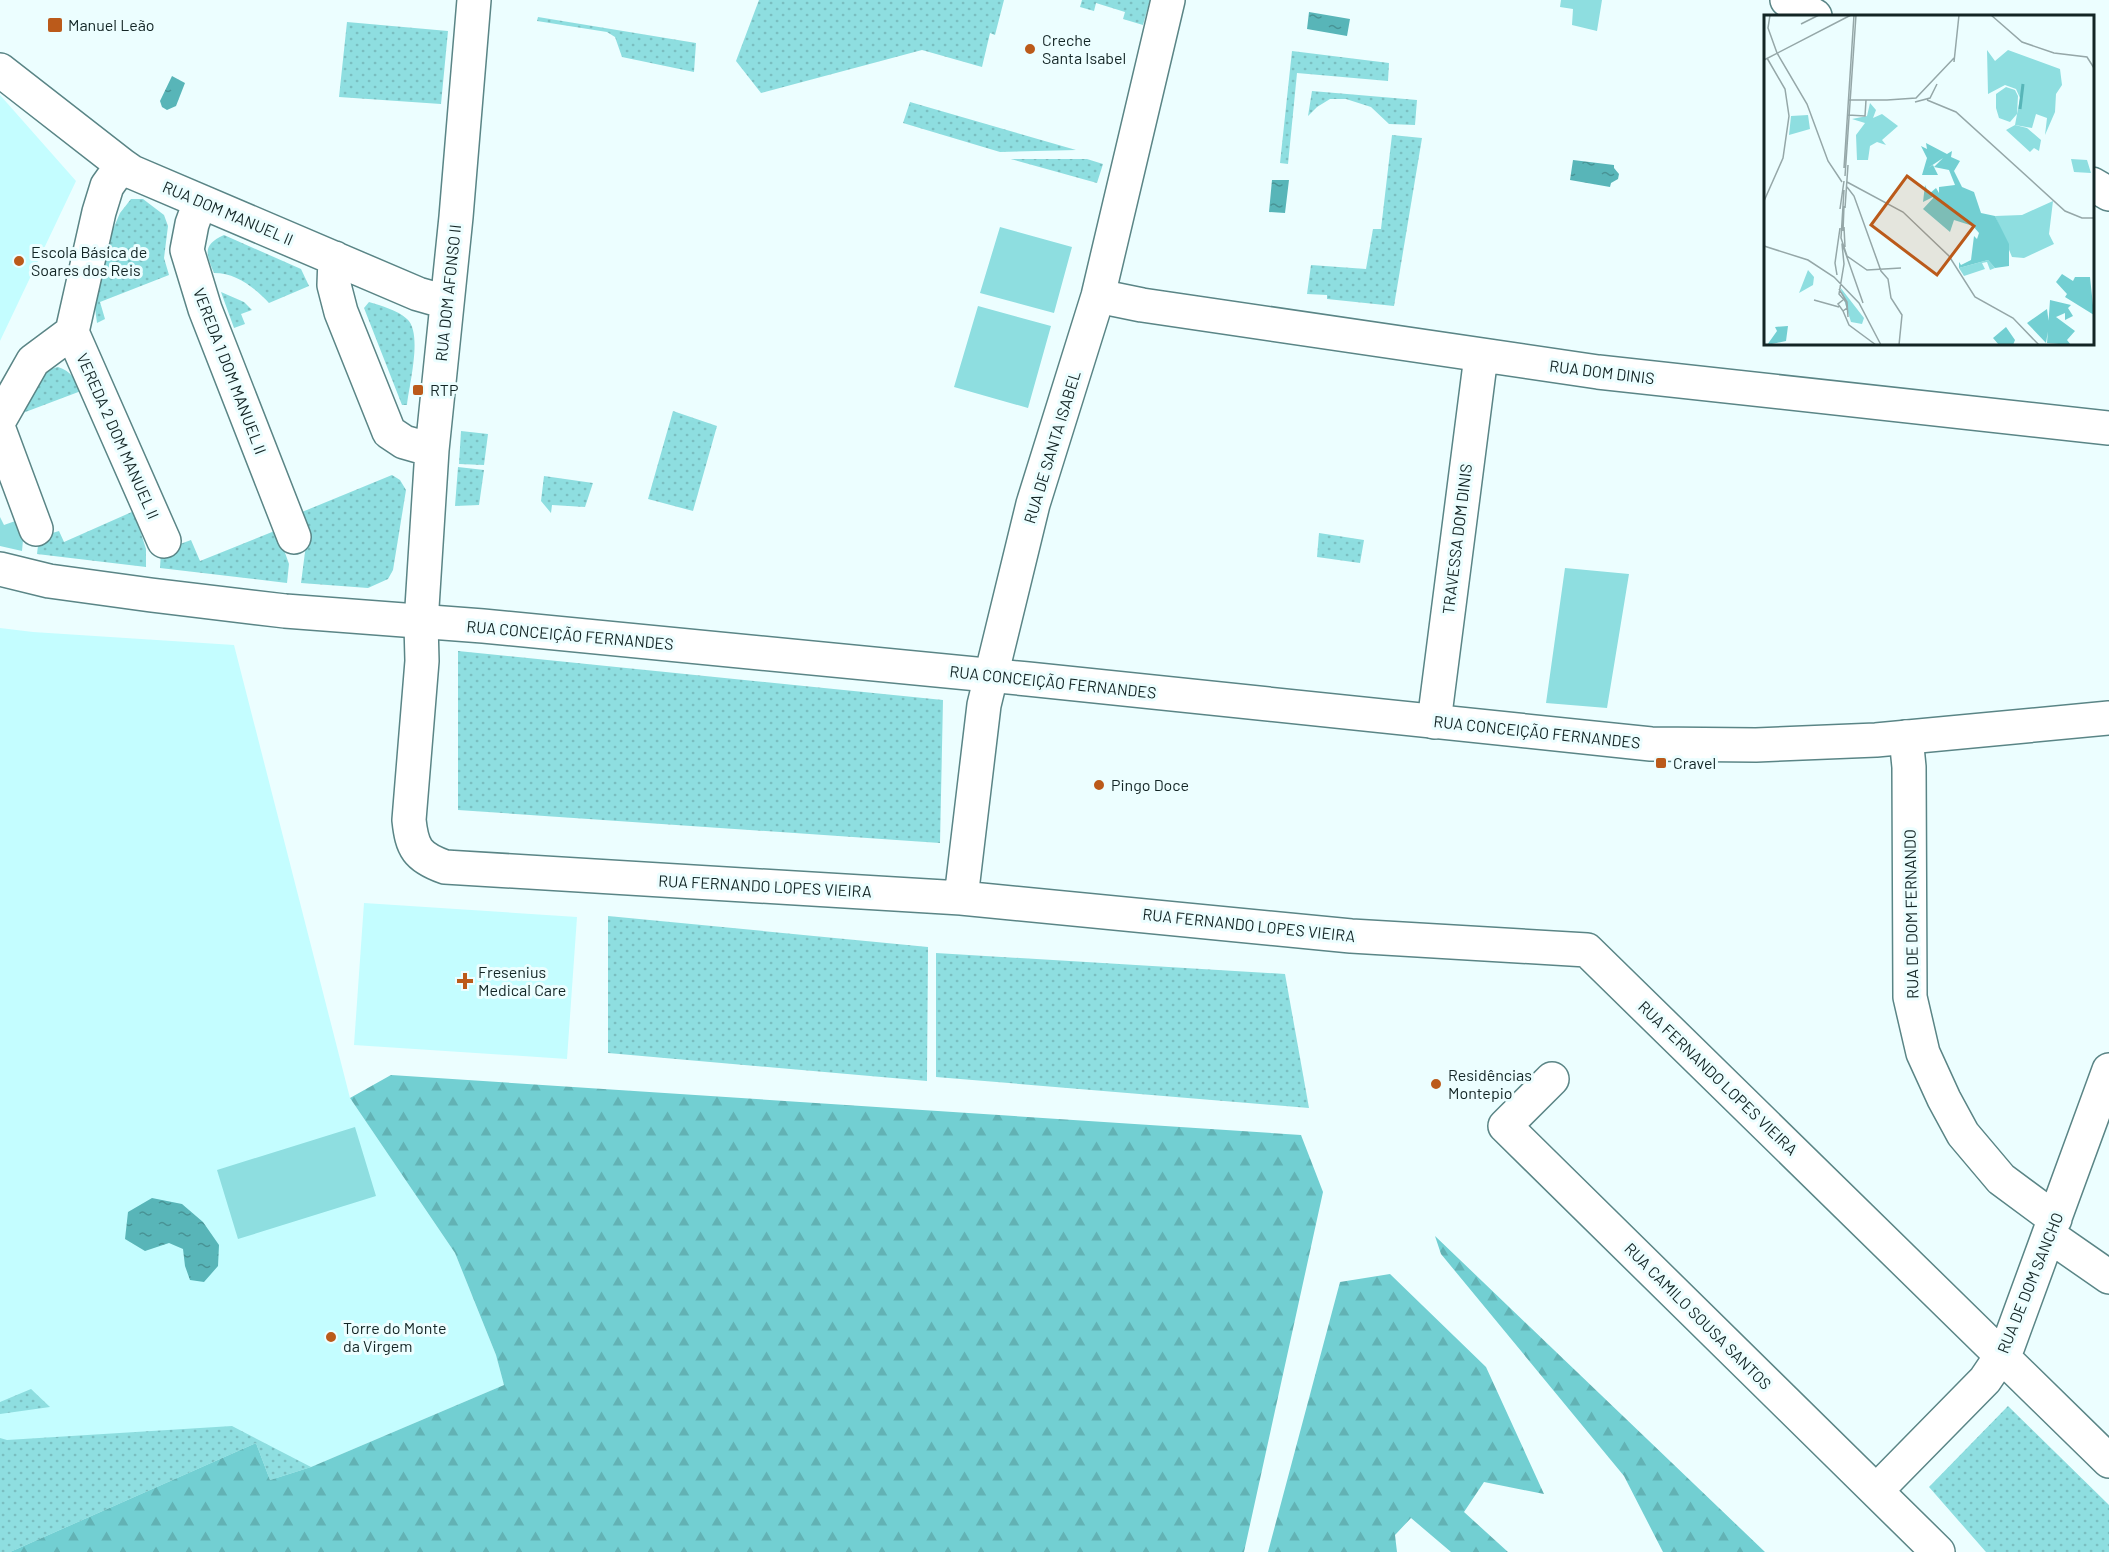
<svg xmlns="http://www.w3.org/2000/svg" width="2109" height="1552" font-family="Barlow,sans-serif">
  <style>
    .built { fill: #c4fdff }
    .grass { fill: url(#grass-dots) }
    .forest { fill: url(#forest-firs) }
    .garden { fill: #8edee0 }
    .water { fill: url(#water-ripples) }
    .lines { fill: none; stroke-linecap: round; stroke-linejoin: round }
    .minor-casing { stroke: #5a8586; stroke-width: 36 }
    .major-casing { stroke: #5a8586; stroke-width: 36 }
    .minor { stroke: #fff; stroke-width: 33 }
    .major { stroke: #fff; stroke-width: 33 }
    .poi-dot { fill: #bb5a1a; stroke: #ecfeff; stroke-width: 2 }
    .labels { text-anchor: middle; stroke-width: 6; stroke-linejoin: round; paint-order: stroke }
    .poi-label { font-size: 16px; fill: #132525; stroke: #ecfeff; text-anchor: start }
    .street-label { font-size: 16px; fill: #132525; stroke: #ecfeff }
    .inset-river { fill: none; stroke: #58b5b8; stroke-width: 3 }
    .inset-road { fill: none; stroke: #95a7a8; stroke-width: 1.5 }
    .view { fill: #bb5a1a; fill-opacity: 0.15; stroke: #bb5a1a; stroke-width: 3 }
    .inset-edge { fill: none; stroke: #132525; stroke-width: 3 }
  </style>
  <defs>
    <pattern id="grass-dots" width="8" height="8" patternUnits="userSpaceOnUse" patternTransform="scale(1.5)"><rect width="8" height="8" fill="#8edee0"/><path d="M2 2h.1M6 6h.1" fill="none" stroke="#7abec0" stroke-width="1.8" stroke-linecap="round"/></pattern>
    <pattern id="forest-firs" width="22" height="20" patternUnits="userSpaceOnUse" patternTransform="scale(1.5)"><rect width="22" height="20" fill="#72cfd2"/><path d="M5 1l3.5 6h-7zM16 11l3.5 6h-7z" fill="#62b2b4"/></pattern>
    <pattern id="water-ripples" width="26" height="14" patternUnits="userSpaceOnUse" patternTransform="scale(1.5)"><rect width="26" height="14" fill="#58b5b8"/><path d="M2 4q2-2 4 0t4 0M15 11q2-2 4 0t4 0" fill="none" stroke="#489395"/></pattern>
  </defs>
  <rect width="100%" height="100%" fill="#ecfeff"/>
  <path class="built" d="M 0,95 L 76,181 L 0,341 Z
    M 0,628 L 33,632 L 234,645 L 350,1098 L 455,1253 L 496,1355 L 504,1385 L 311,1467 L 270,1480 L 256,1443 L 10,1552 L 0,1552 Z
    M 364,903 L 577,917 L 567,1059 L 354,1045 Z"/>
  <path class="grass" d="M 759,0 L 1004,0 L 995,35 L 990,33 L 982,67 L 922,50 L 761,93 L 736,61 Z
    M 1082,0 L 1150,0 L 1143,25 L 1123,19 L 1125,12 L 1096,3 L 1094,11 L 1080,7 Z
    M 538,17 L 696,43 L 694,72 L 622,57 L 615,37 L 607,32 L 537,21 Z
    M 347,22 L 448,31 L 441,104 L 339,97 Z
    M 1292,51 L 1389,63 L 1388,81 L 1297,73 L 1288,164 L 1280,163 Z
    M 1312,91 L 1417,100 L 1415,125 L 1389,124 L 1371,107 L 1346,99 L 1330,99 L 1317,107 L 1308,116 Z
    M 910,102 L 1076,150 L 1000,152 L 903,123 Z
    M 1392,135 L 1422,138 L 1394,306 L 1327,299 L 1327,295 L 1307,294 L 1311,265 L 1366,269 L 1373,229 L 1381,229 Z
    M 1011,159 L 1087,159 L 1103,164 L 1097,183 Z
    M 131,199 L 143,199 L 164,215 L 168,226 L 164,258 L 169,275 L 100,302 L 105,319 L 97,323 L 95,308 L 111,234 L 120,213 Z
    M 224,235 L 301,269 L 309,286 L 269,303 C 254,287 236,273 214,273 C 206,254 202,245 224,235 Z
    M 221,292 L 244,302 L 252,310 L 241,314 L 245,324 L 234,328 Z
    M 369,302 C 382,306 397,310 407,319 C 423,333 409,385 407,405 L 402,405 L 364,308 Z
    M 58,367 C 71,371 75,379 81,391 L 20,414 C 28,400 41,369 58,367 Z
    M 673,411 L 717,426 L 693,511 L 648,499 Z
    M 461,431 L 488,434 L 484,465 L 459,464 Z
    M 458,467 L 484,470 L 479,505 L 455,506 Z
    M 392,475 L 400,480 L 406,490 L 393,570 L 388,579 L 368,588 L 301,583 L 308,529 L 302,512 Z
    M 544,476 L 593,483 L 585,507 L 552,505 L 551,513 L 541,501 Z
    M 134,511 L 146,549 L 146,567 L 37,554 L 39,537 L 59,531 L 64,542 Z
    M 277,530 L 289,564 L 287,583 L 160,568 L 161,551 L 191,540 L 200,561 Z
    M 1319,533 L 1364,540 L 1360,563 L 1317,557 Z
    M 458,651 L 943,700 L 940,843 L 458,810 Z
    M 608,916 L 928,947 L 927,1081 L 608,1053 Z
    M 936,953 L 1285,974 L 1309,1108 L 936,1077 Z
    M 31,1389 L 50,1407 L 0,1414 L 0,1402 Z
    M 2008,1406 L 2109,1505 L 2109,1552 L 1986,1552 L 1929,1487 Z
    M 232,1426 L 311,1467 L 270,1480 L 256,1443 L 10,1552 L 0,1552 L 0,1438 L 7,1440 Z"/>
  <path class="forest" d="M 391,1075 L 1301,1135 L 1323,1192 L 1244,1552 L 10,1552 L 256,1443 L 270,1480 L 311,1467 L 504,1385 L 496,1355 L 455,1253 L 350,1098 Z
    M 1435,1236 L 1765,1552 L 1663,1552 L 1624,1476 L 1441,1254 Z
    M 1390,1274 L 1486,1367 L 1544,1494 L 1484,1482 L 1464,1512 L 1508,1552 L 1451,1552 L 1411,1518 L 1395,1535 L 1397,1552 L 1268,1552 L 1340,1282 Z"/>
  <path class="garden" d="M 1561,0 L 1602,0 L 1597,31 L 1572,25 L 1573,9 L 1560,7 Z
    M 1000,227 L 1072,247 L 1054,313 L 980,293 Z
    M 978,306 L 1051,326 L 1028,408 L 954,387 Z
    M 0,517 L 4,525 L 18,520 L 24,529 L 22,551 L 0,546 Z
    M 1565,568 L 1629,574 L 1607,708 L 1546,703 Z
    M 355,1127 L 376,1196 L 238,1239 L 217,1170 Z"/>
  <path class="water" d="M 1309,12 L 1350,19 L 1347,36 L 1307,29 Z
    M 172,76 L 185,83 L 176,106 L 167,110 L 162,107 L 160,101 Z
    M 1573,160 L 1614,165 L 1614,168 L 1619,174 L 1618,179 L 1611,183 L 1610,187 L 1570,180 Z
    M 1272,180 L 1289,180 L 1285,213 L 1269,212 Z
    M 152,1198 L 182,1204 L 203,1222 L 219,1245 L 218,1266 L 204,1282 L 190,1280 L 185,1266 L 183,1249 L 169,1243 L 145,1251 L 125,1239 L 128,1212 Z"/>
  <g class="lines">
    <g class="minor-casing">
      <path id="minor" d="M 474,0 L 456,217 L 432,450 L 421,623 L 422,661 L 409,820 C 412,848 417,857 445,867 L 961,898 L 1351,936 L 1587,950 L 2109,1461
        M 1787,0 L 1815,16
        M 0,70 L 122,165
        M 2092,184 L 2109,194
        M 200,202 L 192,224 L 187,250 L 205,309 L 294,537
        M 335,258 L 334,285 L 341,312 L 389,432 L 404,442 L 432,450
        M 1098,296 L 1142,305 L 1598,372 L 2109,428
        M 72,332 L 99,212 L 107,186 L 122,165 L 132,172 L 418,294 L 446,302
        M 72,332 L 164,541
        M 0,419 L 33,361 L 72,332
        M 0,432 L 36,529
        M 1434,722 L 1481,356
        M 1906,737 L 1909,767 L 1910,997 L 1923,1053 L 1944,1099 L 1963,1134 L 2001,1179 L 2055,1219
        M 961,898 L 984,705 L 1033,504 L 1098,296 L 1168,0
        M 1552,1079 L 1505,1126 L 1938,1552
        M 2050,1236 L 2109,1277
        M 1876,1491 L 1985,1380 L 2008,1346 L 2109,1070"/>
    </g>
    <g class="major-casing">
      <path id="major" d="M 0,569 L 49,581 L 151,595 L 285,611 L 483,626 L 1028,679 L 1651,744 L 1756,745 L 1876,740 L 2109,718"/>
    </g>
    <use href="#minor" class="minor"/>
    <use href="#major" class="major"/>
  </g>
  <g class="poi-dot">
    <rect x="47" y="17" width="16" height="16" rx="3"/>
    <circle cx="1030" cy="49" r="6"/>
    <circle cx="19" cy="261" r="6"/>
    <rect x="412" y="384" width="12" height="12" rx="3"/>
    <rect x="1655" y="757" width="12" height="12" rx="3"/>
    <circle cx="1099" cy="785" r="6"/>
    <path d="M462 972h6v6h6v6h-6v6h-6v-6h-6v-6h6z"/>
    <circle cx="1436" cy="1084" r="6"/>
    <circle cx="331" cy="1337" r="6"/>
  </g>
  <g class="labels">
    <g class="poi-label">
      <text x="68" y="31">Manuel Leão</text>
      <text x="1042" y="46">Creche<tspan x="1042" dy="18">Santa Isabel</tspan></text>
      <text x="31" y="258">Escola Básica de<tspan x="31" dy="18">Soares dos Reis</tspan></text>
      <text x="430" y="396">RTP</text>
      <text x="1673" y="769">Cravel</text>
      <text x="1111" y="791">Pingo Doce</text>
      <text x="478" y="978">Fresenius<tspan x="478" dy="18">Medical Care</tspan></text>
      <text x="1448" y="1081">Residências<tspan x="1448" dy="18">Montepio</tspan></text>
      <text x="343" y="1334">Torre do Monte<tspan x="343" dy="18">da Virgem</tspan></text>
    </g>
    <g class="street-label">
      <text transform="translate(228 213) rotate(23)" y="6">RUA DOM MANUEL II</text>
      <text transform="translate(448 293) rotate(-84)" y="6">RUA DOM AFONSO II</text>
      <text transform="translate(230 371) rotate(69)" y="6">VEREDA 1 DOM MANUEL II</text>
      <text transform="translate(1602 372) rotate(7)" y="6">RUA DOM DINIS</text>
      <text transform="translate(118 436) rotate(66)" y="6">VEREDA 2 DOM MANUEL II</text>
      <text transform="translate(1052 447) rotate(-73)" y="6">RUA DE SANTA ISABEL</text>
      <text transform="translate(1457 539) rotate(-83)" y="6">TRAVESSA DOM DINIS</text>
      <text transform="translate(570 635) rotate(5)" y="6">RUA CONCEIÇÃO FERNANDES</text>
      <text transform="translate(1053 682) rotate(6)" y="6">RUA CONCEIÇÃO FERNANDES</text>
      <text transform="translate(1537 732) rotate(6)" y="6">RUA CONCEIÇÃO FERNANDES</text>
      <text transform="translate(765 886) rotate(3)" y="6">RUA FERNANDO LOPES VIEIRA</text>
      <text transform="translate(1911 914) rotate(-91)" y="6">RUA DE DOM FERNANDO</text>
      <text transform="translate(1249 925) rotate(6)" y="6">RUA FERNANDO LOPES VIEIRA</text>
      <text transform="translate(1718 1078) rotate(44)" y="6">RUA FERNANDO LOPES VIEIRA</text>
      <text transform="translate(2030 1283) rotate(-68)" y="6">RUA DE DOM SANCHO</text>
      <text transform="translate(1698 1316) rotate(45)" y="6">RUA CAMILO SOUSA SANTOS</text>
    </g>
  </g>
  <g transform="translate(1764 15)">
    <rect width="330" height="330" fill="#ecfeff"/>
    <path d="M 106,88 L 112,95 L 109,103 L 118,99 L 134,111 L 118,125 L 122,130 L 113,127 L 106,131 L 104,145 L 93,145 L 92,120 L 101,108 L 88,104 L 103,101 ZM 307,144 L 323,145 L 327,158 L 310,157 ZM 289,186 L 285,219 L 290,229 L 260,243 L 248,242 L 231,201 L 258,200 ZM 224,245 L 231,253 L 226,255 L 223,247 L 218,248 L 221,254 L 200,261 L 195,253 ZM 76,272 L 100,303 L 98,309 L 87,307 Z" fill="#8edee0"/>
    <path d="M 162,128 L 183,139 L 188,136 L 187,142 L 196,146 L 190,156 L 198,172 L 210,177 L 217,198 L 231,201 L 245,229 L 245,251 L 231,253 L 224,245 L 195,253 L 195,247 L 197,250 L 207,245 L 210,221 L 213,224 L 215,218 L 209,211 L 190,205 L 186,217 L 159,194 L 171,181 L 159,187 L 161,170 L 165,179 L 172,173 L 175,178 L 175,172 L 191,170 L 185,155 L 170,152 L 179,143 L 164,153 L 169,150 L 174,160 L 158,160 L 163,143 L 157,131 L 163,134 ZM 298,259 L 309,266 L 311,262 L 326,262 L 330,300 L 301,282 L 303,279 L 292,267 ZM 286,285 L 307,290 L 304,293 L 309,301 L 301,305 L 301,298 L 292,302 L 311,316 L 303,325 L 307,330 L 283,328 ZM 283,294 L 285,309 L 282,328 L 263,308 ZM 24,311 L 22,326 L 3,330 L 13,316 L 11,312 ZM 242,312 L 251,325 L 249,330 L 235,330 L 229,323 Z" fill="#72cfd2"/>
    <path d="M 223,35 L 231,46 L 244,35 L 296,54 L 298,70 L 292,79 L 291,97 L 281,120 L 283,103 L 272,99 L 268,113 L 251,110 L 256,83 L 252,74 L 241,70 L 224,79 ZM 44,255 L 50,262 L 49,270 L 35,278 Z" fill="#8edee0"/>
    <path d="M 242,72 L 251,75 L 254,81 L 253,99 L 246,107 L 235,103 L 232,93 L 232,79 ZM 44,100 L 46,114 L 25,120 L 27,101 ZM 251,110 L 263,113 L 277,125 L 275,136 L 270,133 L 266,137 L 242,115 Z" fill="#8edee0"/>
    <path class="inset-river" d="M 256,94 L 259,69"/>
    <path class="inset-road" d="M 6,0 L 4,13 L 13,38 L 43,89 L 64,146 L 78,167M 227,0 L 258,27 L 290,38 L 323,42 L 330,53M 37,9 L 55,0M 0,45 L 87,0M 190,47 L 195,0M 85,85 L 126,85M 123,85 L 152,83 L 190,43M 163,85 L 192,97 L 301,196 L 318,203 L 330,203M 151,87 L 166,83 L 173,69M 84,100 L 101,101 L 102,85M 80,153 L 90,0M 81,161 L 92,0M 83,167 L 139,197 L 185,241 L 211,282 L 249,303 L 275,330M 83,172 L 90,181 L 117,256 L 124,264 L 127,283 L 138,300 L 135,330M 80,175 L 77,223 L 83,241 L 103,255 L 137,253M 0,186 L 19,143 L 25,101 L 21,74 L 3,43M 81,193 L 84,150M 76,194 L 80,166M 80,212 L 81,232M 79,216 L 80,191M 78,228 L 99,288M 78,229 L 80,249 L 75,279 L 82,287 L 83,293 L 79,296 L 74,289 L 79,285M 0,231 L 44,245 L 70,262 L 95,288 L 117,330M 73,260 L 71,248 L 76,213M 75,274 L 83,287 L 84,302M 50,285 L 75,292M 79,296 L 85,310 L 112,330"/>
    <path class="view" d="M 143,161 L 210,211 L 173,260 L 107,210 Z"/>
    <rect width="330" height="330" class="inset-edge"/>
  </g>
</svg>
